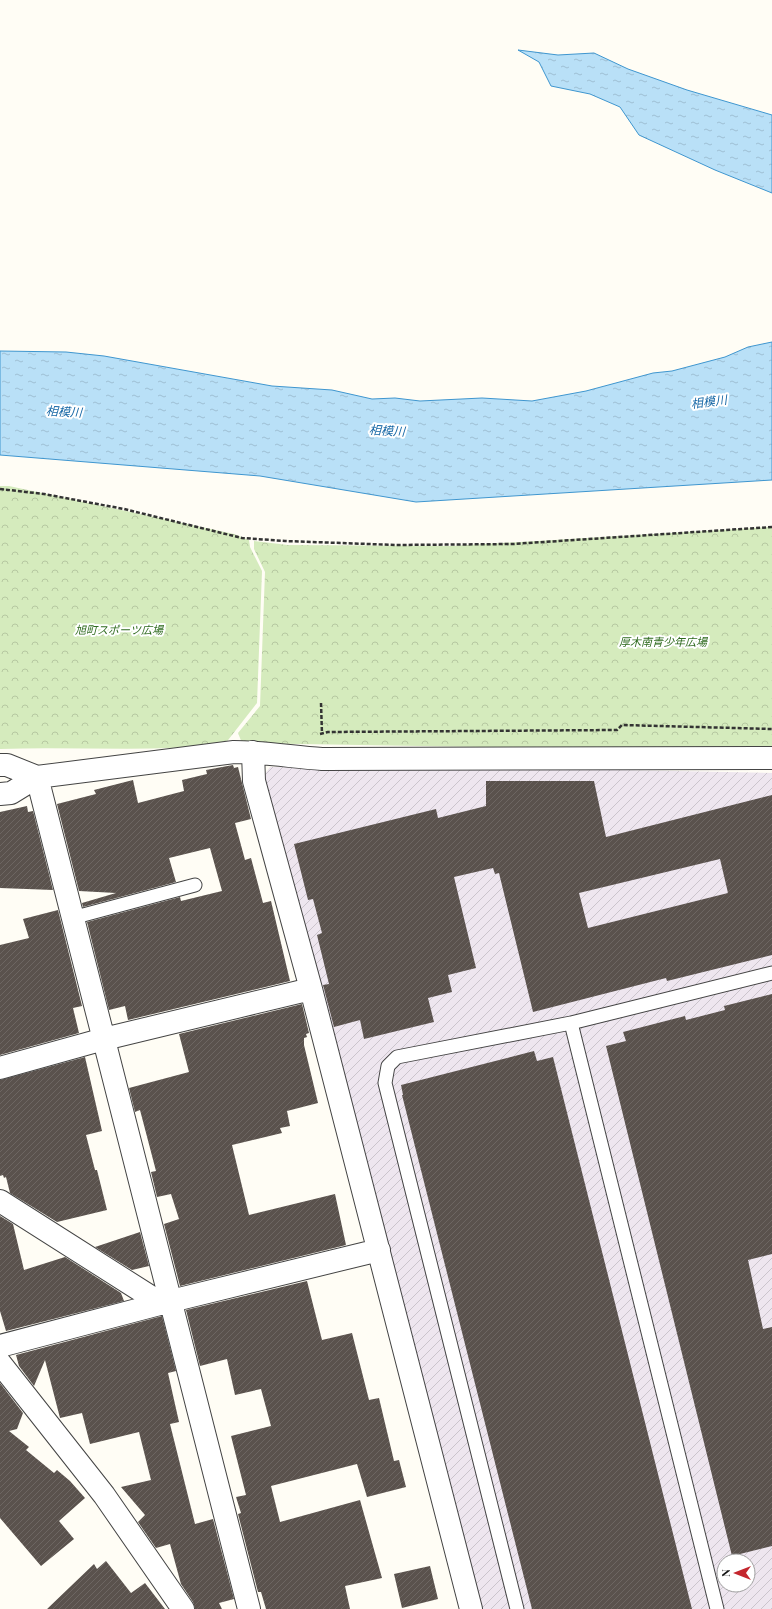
<svg xmlns="http://www.w3.org/2000/svg" width="772" height="1609" font-family="'Playfair Display','Noto Sans JP',serif">
  <style>
    .industrial { fill: url(#industrial-furrows); fill-rule: evenodd }
    .park { fill: url(#park-crowns) }
    .water { fill: url(#water-ripples); stroke: #3f96cf }
    .building { fill: url(#building-hatch); fill-rule: evenodd }
    .lines { fill: none; stroke-linecap: round; stroke-linejoin: round }
    .service-casing { stroke: #444; stroke-width: 15 }
    .minor-casing { stroke: #444; stroke-width: 24 }
    .path { stroke: #333; stroke-width: 2.5; stroke-dasharray: 4 2; stroke-linecap: butt }
    .service { stroke: #fff; stroke-width: 13 }
    .minor { stroke: #fff; stroke-width: 22 }
    .labels { text-anchor: middle; stroke-width: 4; stroke-linejoin: round; paint-order: stroke }
    .park-label { font-size: 11px; font-style: italic; fill: #2f6b1f; stroke: #fff }
    .water-label { font-size: 12px; font-style: italic; fill: #1768a6; stroke: #fff }
  </style>
  <defs>
    <pattern id="industrial-furrows" width="10" height="10" patternUnits="userSpaceOnUse"><rect width="10" height="10" fill="#eee6ef"/><path d="M-1 1l2-2M0 10L10 0M9 11l2-2" fill="none" stroke="#cbc4cc"/></pattern>
    <pattern id="park-crowns" width="20" height="18" patternUnits="userSpaceOnUse"><rect width="20" height="18" fill="#d5ebbd"/><path d="M2 6a3 3 0 1 1 6 0M12 15a3 3 0 1 1 6 0" fill="none" stroke="#b6c8a1"/></pattern>
    <pattern id="water-ripples" width="26" height="14" patternUnits="userSpaceOnUse"><rect width="26" height="14" fill="#b9e0f7"/><path d="M2 4q2-2 4 0t4 0M15 11q2-2 4 0t4 0" fill="none" stroke="#9ebfd3"/></pattern>
    <pattern id="building-hatch" width="6" height="6" patternUnits="userSpaceOnUse"><rect width="6" height="6" fill="#5a524d"/><path d="M-1 1l2-2M0 6l6-6M5 7l2-2" fill="none" stroke="#6d6662"/></pattern>
  </defs>
  <rect width="100%" height="100%" fill="#fffdf5"/>
  <path class="industrial" d="M 270,767 L 623,770 L 772,773 L 772,1609 L 476,1609 L 264,775 ZM 724,1561 L 748,1561 L 748,1585 L 724,1585 Z"/>
  <path class="park" d="M 0,486 L 9,486 L 234,534 L 249,540 L 250,547 L 262,571 L 257,703 L 225,744 C 150,753 75,746 0,749 Z
    M 772,527 L 772,752 L 242,743 L 238,733 L 260,706 L 265,572 L 254,549 L 254,541 L 288,545 L 451,546 Z"/>
  <path class="water" d="M 518,50 L 558,55 L 594,53 L 628,69 L 687,90 L 772,115 L 772,193 L 715,170 L 639,135 L 620,107 L 590,94 L 551,86 L 539,62 Z
    M 772,342 L 772,480 L 416,502 L 260,476 L 0,455 L 0,351 L 66,352 L 104,356 L 272,386 L 332,390 L 372,399 L 395,398 L 420,401 L 482,398 L 532,401 L 586,391 L 653,373 L 672,371 L 725,357 L 748,347 Z"/>
  <path class="building" d="M 233,765 L 234,768 L 238,767 L 251,819 L 235,823 L 245,860 L 251,858 L 263,903 L 271,901 L 290,981 L 128,1020 L 125,1006 L 109,1010 L 87,922 L 180,897 L 181,901 L 222,891 L 210,848 L 169,858 L 176,882 L 83,907 L 82,903 L 116,893 L 79,891 L 57,804 L 96,794 L 94,790 L 133,780 L 138,803 L 184,791 L 182,780 L 207,774 L 206,770 Z
    M 486,781 L 594,781 L 606,837 L 772,795 L 772,955 L 667,981 L 666,978 L 533,1012 L 499,873 L 495,874 L 493,868 L 454,877 L 476,968 L 448,975 L 452,992 L 428,998 L 434,1022 L 364,1039 L 360,1020 L 334,1027 L 323,985 L 329,984 L 317,935 L 322,933 L 313,899 L 308,900 L 294,844 L 436,809 L 438,818 L 486,806 ZM 720,859 L 728,893 L 588,928 L 579,893 Z
    M 27,806 L 28,812 L 33,811 L 53,890 L 0,888 L 0,812 Z
    M 58,910 L 82,1006 L 73,1008 L 79,1033 L 0,1055 L 0,945 L 29,938 L 23,919 Z
    M 772,994 L 772,1254 L 748,1260 L 763,1329 L 772,1327 L 772,1546 L 732,1556 L 606,1046 L 626,1041 L 623,1032 L 685,1016 L 686,1020 L 725,1010 L 724,1006 Z
    M 302,1004 L 309,1033 L 306,1034 L 307,1037 L 304,1038 L 304,1045 L 318,1103 L 287,1111 L 290,1126 L 280,1128 L 282,1133 L 232,1145 L 249,1215 L 335,1194 L 346,1245 L 180,1286 L 164,1224 L 179,1219 L 171,1194 L 157,1197 L 151,1172 L 156,1171 L 140,1110 L 135,1112 L 129,1088 L 189,1072 L 179,1034 Z
    M 534,1051 L 537,1061 L 553,1057 L 692,1609 L 532,1609 L 402,1095 L 403,1095 L 401,1085 Z
    M 85,1057 L 102,1131 L 86,1135 L 95,1170 L 97,1170 L 107,1210 L 57,1222 L 10,1193 L 6,1177 L 4,1178 L 3,1175 L 0,1176 L 0,1080 Z
    M 0,1216 L 13,1224 L 24,1270 L 65,1257 L 121,1293 L 124,1301 L 6,1331 L 0,1311 Z
    M 140,1232 L 149,1266 L 132,1270 L 95,1247 Z
    M 307,1281 L 322,1340 L 352,1333 L 369,1400 L 379,1398 L 394,1461 L 399,1460 L 406,1487 L 367,1497 L 357,1464 L 271,1486 L 280,1522 L 360,1500 L 382,1578 L 345,1586 L 350,1609 L 266,1609 L 261,1592 L 258,1592 L 238,1514 L 241,1513 L 236,1497 L 246,1495 L 231,1436 L 271,1426 L 261,1389 L 235,1395 L 227,1359 L 200,1366 L 186,1310 Z
    M 162,1316 L 176,1371 L 168,1373 L 179,1422 L 170,1424 L 195,1524 L 213,1519 L 234,1599 L 219,1603 L 222,1609 L 195,1609 L 193,1602 L 181,1584 L 170,1544 L 156,1548 L 138,1522 L 145,1515 L 121,1487 L 151,1480 L 139,1432 L 90,1444 L 82,1413 L 60,1418 L 45,1360 L 34,1386 L 19,1366 L 16,1355 Z
    M 0,1383 L 23,1413 L 17,1429 L 9,1431 L 29,1447 L 26,1450 L 54,1473 L 57,1470 L 70,1481 L 85,1498 L 59,1521 L 74,1539 L 41,1566 L 0,1518 Z
    M 106,1561 L 131,1593 L 145,1583 L 165,1609 L 47,1609 L 94,1564 L 97,1569 Z
    M 430,1566 L 438,1599 L 402,1608 L 394,1574 Z"/>
  <g class="lines">
    <g class="service-casing">
      <path id="service" d="M 72,918 L 195,885
        M 571,1023 L 717,1609
        M 517,1609 L 385,1083 L 388,1066 L 397,1057 L 571,1023 L 772,973"/>
    </g>
    <g class="minor-casing">
      <path id="minor" d="M 253,752 L 254,781 L 311,989 L 471,1609
        M 0,765 L 7,765 L 37,777
        M 37,777 L 249,1609
        M 0,794 L 11,793 L 37,777 L 234,752 C 263,752 293,757 322,759 L 772,758
        M 0,1068 L 104,1039 L 311,989
        M 0,1201 L 162,1304
        M 0,1346 L 171,1301 L 379,1250
        M 0,1363 L 104,1495 L 183,1609"/>
    </g>
    <path class="path" d="M 0,489 L 44,494 L 124,509 L 242,538 L 285,541 L 396,545 L 513,544 L 772,527
      M 321,703 L 322,734
      M 320,734 L 328,732 L 617,730 L 622,725 L 772,729"/>
    <use href="#service" class="service"/>
    <use href="#minor" class="minor"/>
  </g>
  <g class="labels">
    <g class="park-label">
      <text x="119" y="634">旭町スポーツ広場</text>
      <text x="663" y="646">厚木南青少年広場</text>
    </g>
    <g class="water-label">
      <text transform="translate(709 402) rotate(-7)" y="4">相模川</text>
      <text transform="translate(64 412) rotate(3)" y="4">相模川</text>
      <text transform="translate(387 431) rotate(3)" y="4">相模川</text>
    </g>
  </g>
  <g transform="translate(736 1573) rotate(270)"><circle r="19" fill="#ffffff" stroke="#a0a0a0"/>
  <path d="M0-3L7 15L0 10L-7 15Z" fill="#c4262e"/>
  <text y="-6" font-size="11" font-weight="bold" text-anchor="middle" fill="#111111">N</text>
  </g>
</svg>
